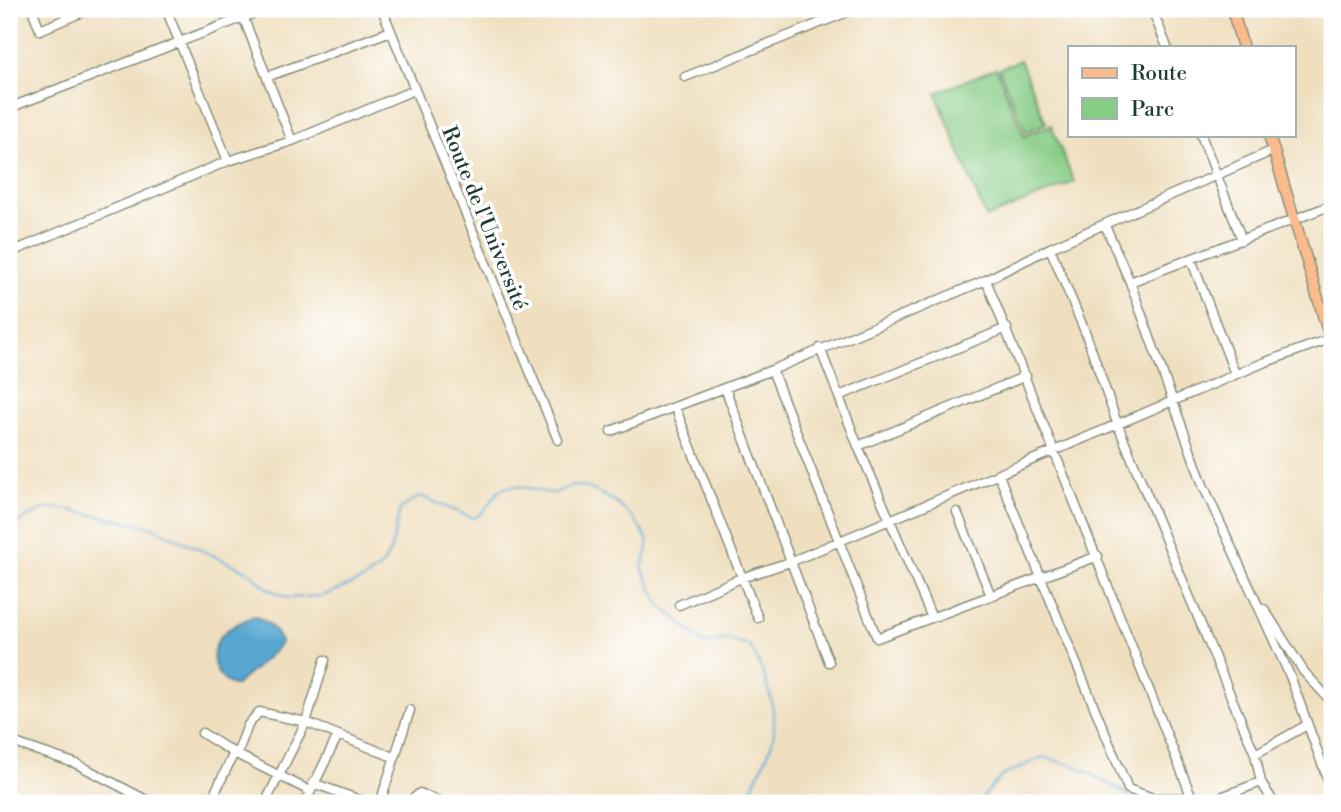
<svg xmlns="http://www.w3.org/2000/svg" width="1341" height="812" font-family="'Libre Bodoni',serif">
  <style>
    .green { fill: #87cc85; stroke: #53845c; stroke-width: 2 }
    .water { fill: #59a7d2; stroke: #3c7283; stroke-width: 2 }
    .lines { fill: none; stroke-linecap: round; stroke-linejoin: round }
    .stream { stroke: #59a7d2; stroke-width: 2 }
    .minor-casing { stroke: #878e7a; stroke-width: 11 }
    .major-casing { stroke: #878e7a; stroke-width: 13 }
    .minor { stroke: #fff; stroke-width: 8 }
    .major { stroke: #fbbb8c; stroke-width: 10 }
    .labels { text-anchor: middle; stroke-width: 7; stroke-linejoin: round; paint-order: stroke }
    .street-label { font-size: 21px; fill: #1f3d34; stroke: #fff }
  </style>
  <rect width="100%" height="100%" fill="#fff"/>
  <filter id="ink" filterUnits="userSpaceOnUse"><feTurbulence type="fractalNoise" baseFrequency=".0143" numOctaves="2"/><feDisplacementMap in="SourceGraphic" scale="14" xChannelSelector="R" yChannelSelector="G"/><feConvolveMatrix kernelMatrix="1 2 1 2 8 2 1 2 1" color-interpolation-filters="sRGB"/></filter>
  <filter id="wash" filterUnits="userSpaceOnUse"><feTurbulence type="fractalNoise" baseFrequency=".00686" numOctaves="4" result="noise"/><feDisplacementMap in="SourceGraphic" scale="28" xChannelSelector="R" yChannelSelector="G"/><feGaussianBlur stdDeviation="1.57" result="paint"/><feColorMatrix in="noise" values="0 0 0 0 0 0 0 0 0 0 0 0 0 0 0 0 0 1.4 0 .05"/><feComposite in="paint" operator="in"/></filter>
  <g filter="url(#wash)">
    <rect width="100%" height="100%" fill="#efdfbf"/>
    <path class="green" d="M 1020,60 L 1046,123 L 1026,132 L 999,69 Z
      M 996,68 L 1024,136 L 1051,125 L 1074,182 L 986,218 L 936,93 Z"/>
    <path class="water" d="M 253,616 C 268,621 274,628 281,642 C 271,658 249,672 235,686 C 212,679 206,650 224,633 C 231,626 244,621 253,616 Z"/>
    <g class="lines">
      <path class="stream" d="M 9,527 L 44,509 L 59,508 L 152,527 L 249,572 L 267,588 L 288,598 L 323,596 L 364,579 L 383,565 L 391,549 L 400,509 L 420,496 L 473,518 C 490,513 492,489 508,487 C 523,484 537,492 552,493 C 559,493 565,487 572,486 C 598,484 635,514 646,537 C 651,547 645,558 642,568 L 660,605 L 705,644 L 726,639 L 750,646 C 764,670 780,713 772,742 C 766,763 753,784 744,803
        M 977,803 L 1002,776 L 1043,757 L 1078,767 L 1129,795 L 1143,799
        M 1324,803 L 1332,797"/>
    </g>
  </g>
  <g filter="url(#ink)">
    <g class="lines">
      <g class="minor-casing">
        <path id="minor" d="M 32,9 L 40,30 L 90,9
          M 166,9 L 228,161
          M 240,9 L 292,141
          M 382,9 L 558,440
          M 1152,9 L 1167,47
          M 269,76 L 391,31
          M 685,77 L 855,9
          M 9,108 L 265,9
          M 1201,135 L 1242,240
          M 1105,225 L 1130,282 L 1203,485 L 1290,676 L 1332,791
          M 1050,248 L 1086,334 L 1117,423 L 1255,754 L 1261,782 L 1274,803
          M 9,253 L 228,161 L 292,141 L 414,90
          M 1191,259 L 1235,374
          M 986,280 L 1194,803
          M 1130,282 L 1332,205
          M 820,348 L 858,446 L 932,618
          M 772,370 L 877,638 L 1098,556
          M 725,388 L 829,662
          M 839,396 L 1007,328
          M 675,407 L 758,618
          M 611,431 L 772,370 L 986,280 L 1050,248 L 1274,150
          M 858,446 L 1026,376
          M 998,473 L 1128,789 L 1153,798 L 1186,798 L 1191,803
          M 957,512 L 991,596
          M 679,605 L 741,578 L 790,562 L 1263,363 L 1332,338
          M 1264,609 L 1304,672 L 1332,702
          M 202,733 L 234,753
          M 9,741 L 77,764 L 152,803
          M 237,754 L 248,725 L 259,712 L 306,722 L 393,757
          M 1255,754 L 1307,725
          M 313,783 L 368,803
          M 212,799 L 226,803
          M 210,803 L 234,753 L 310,791
          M 265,803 L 306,722 L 325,660
          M 305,803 L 337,737
          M 380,803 L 410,710
          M 408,803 L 420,793 L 441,803
          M 1205,803 L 1261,782"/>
      </g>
      <g class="major-casing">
        <path id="major" d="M 1232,9 L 1243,47
          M 1269,135 L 1332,345"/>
      </g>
      <use href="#minor" class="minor"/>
      <use href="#major" class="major"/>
    </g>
  </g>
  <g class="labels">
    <g class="street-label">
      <text transform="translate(485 218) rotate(68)" y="7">Route de l'Université</text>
    </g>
  </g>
  <rect width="1341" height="812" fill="none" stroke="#fff" stroke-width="35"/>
  <rect x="1068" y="46" width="228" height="91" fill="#ffffff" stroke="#a5b1ae" stroke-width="2"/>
  <rect x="1082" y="68" width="35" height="10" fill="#fbbb8c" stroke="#a5b1ae" stroke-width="2"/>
  <text x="1131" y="80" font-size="21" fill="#1f3d34">Route</text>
  <rect x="1082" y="98" width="35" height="21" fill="#87cc85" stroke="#a5b1ae" stroke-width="2"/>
  <text x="1131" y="116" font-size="21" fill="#1f3d34">Parc</text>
</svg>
